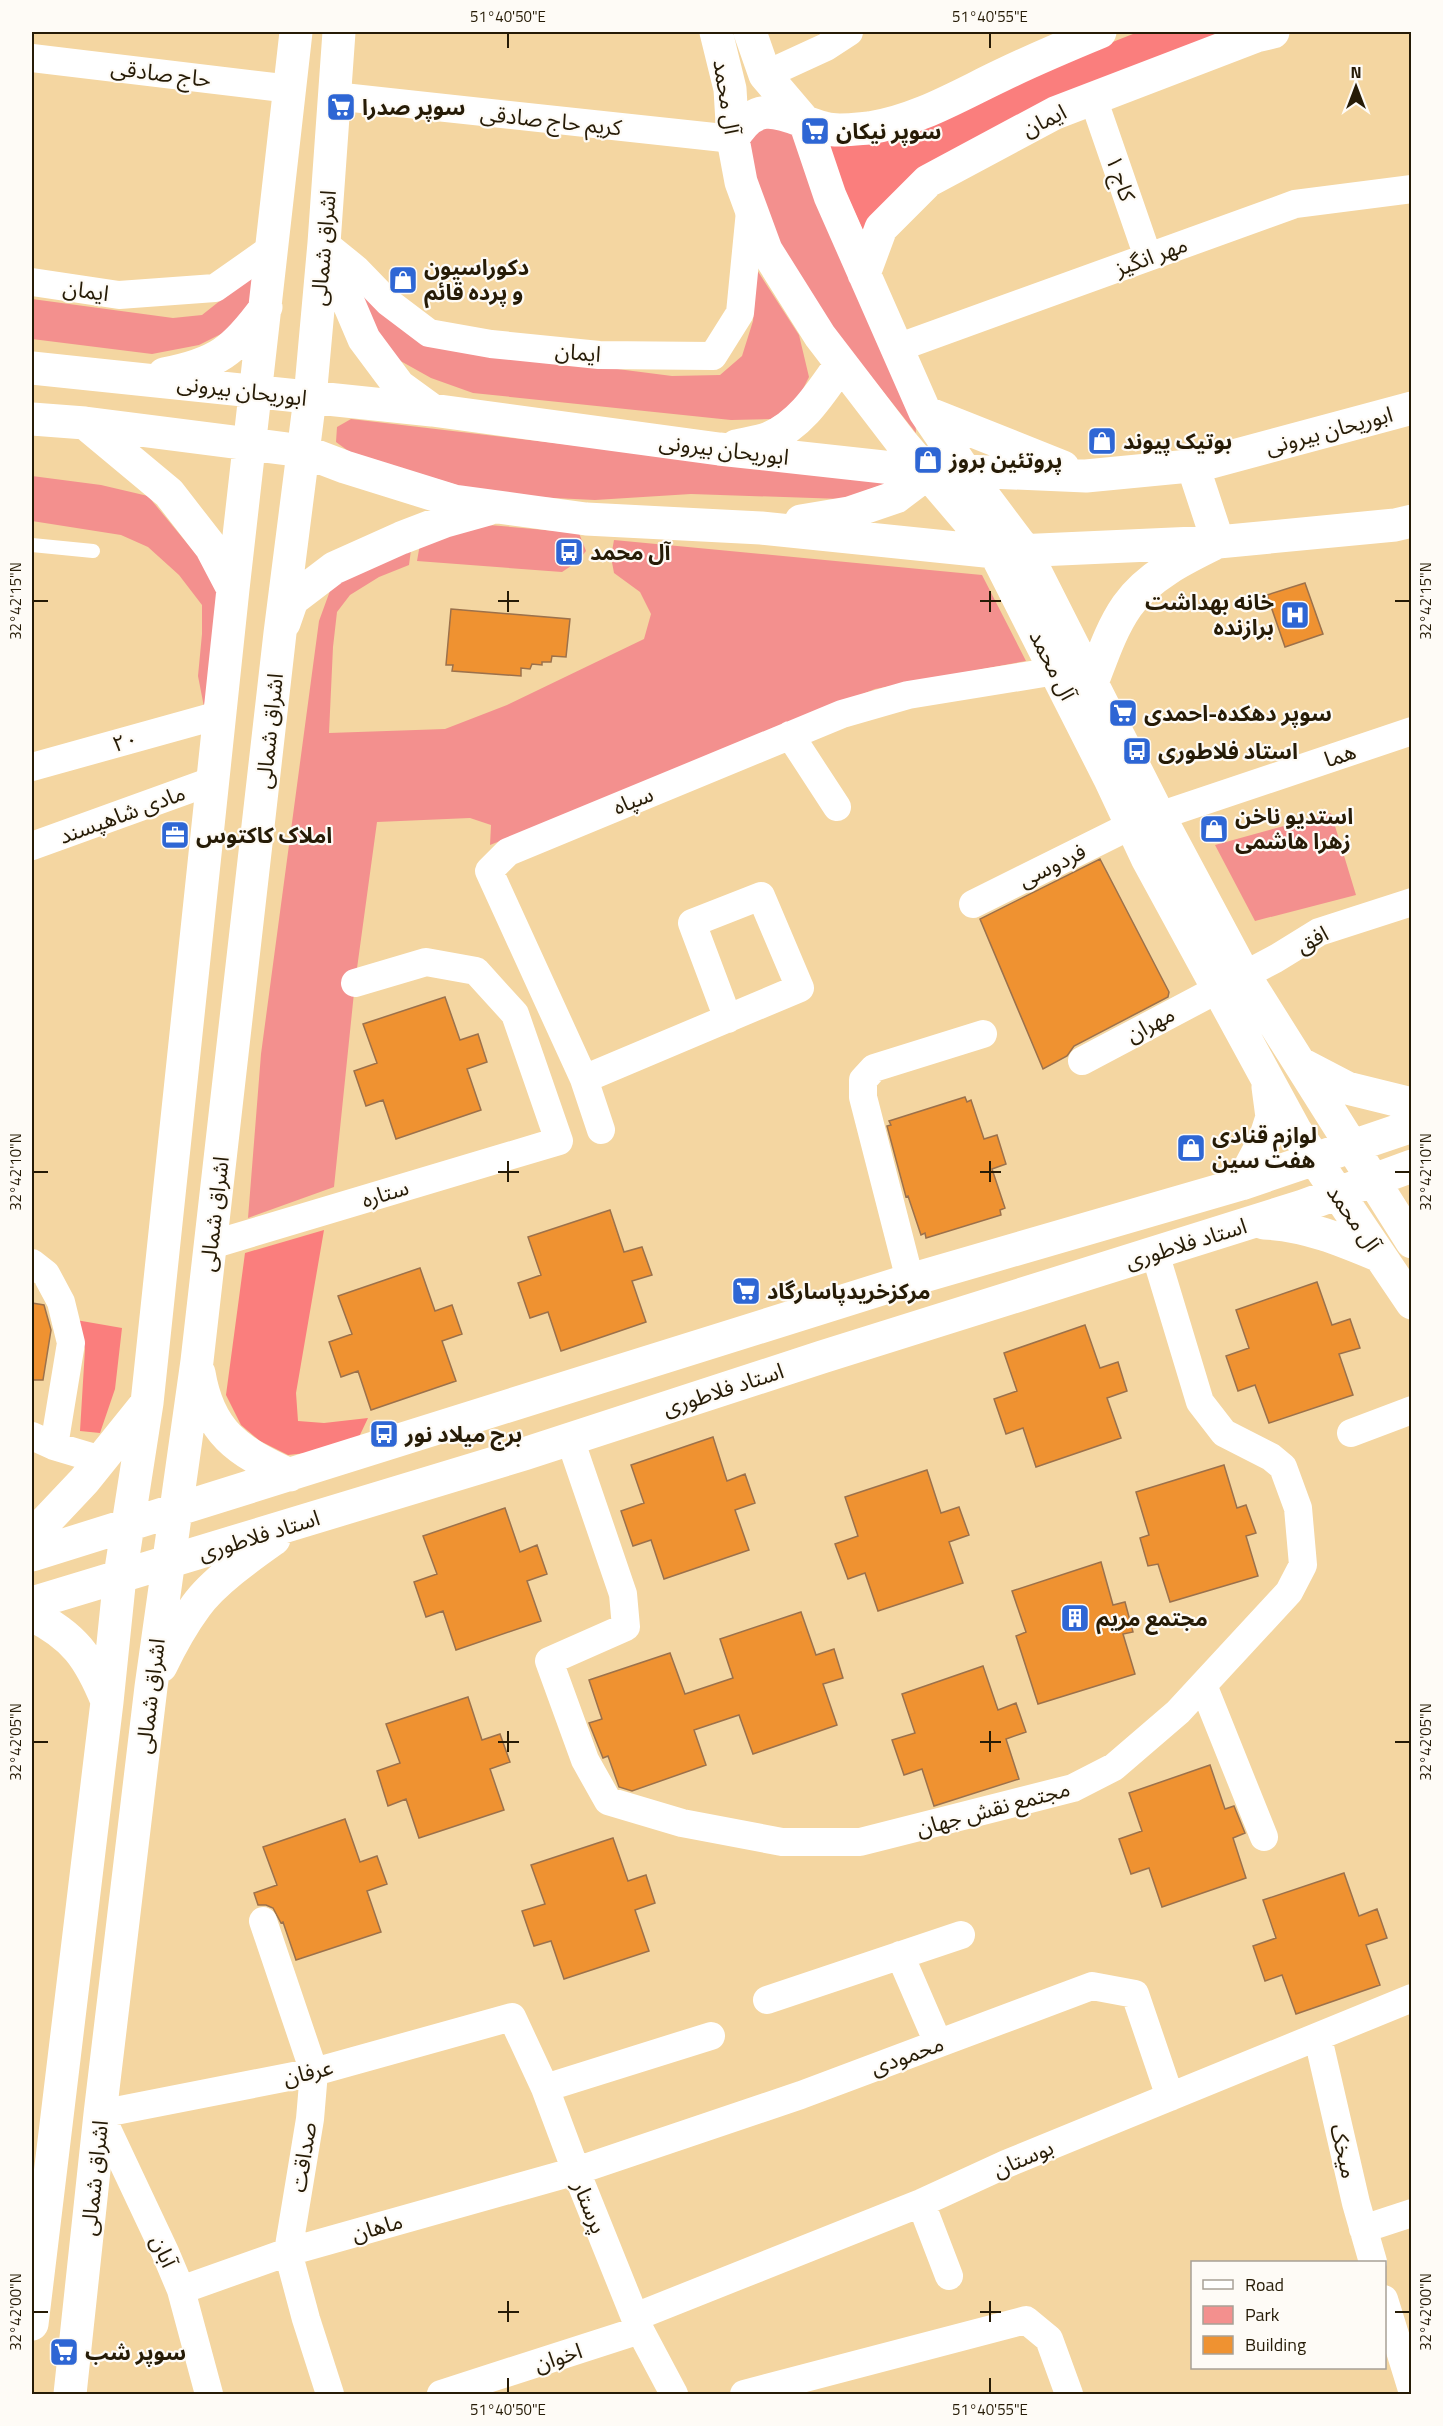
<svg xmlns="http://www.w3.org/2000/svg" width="1443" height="2426" font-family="'Titillium Web','Noto Sans Arabic',sans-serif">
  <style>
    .green { fill: #f3908e }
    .forest { fill: #fa7e7d }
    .building { fill: #ef9231; stroke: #9c714b; stroke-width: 1.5 }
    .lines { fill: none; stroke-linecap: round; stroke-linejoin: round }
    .service { stroke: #fff; stroke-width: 14 }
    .minor { stroke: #fff; stroke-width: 28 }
    .secondary { stroke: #fff; stroke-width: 33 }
    .ticks { fill: none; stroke: #261b06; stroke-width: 2 }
    .labels { text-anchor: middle; stroke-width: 4.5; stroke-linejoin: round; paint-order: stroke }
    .street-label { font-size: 22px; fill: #261b06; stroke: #fefbf6 }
    .poi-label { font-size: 22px; font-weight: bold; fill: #261b06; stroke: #fefbf6; text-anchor: start }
    .neatline { fill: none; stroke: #261b06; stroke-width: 2 }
    .ticks-label { font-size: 15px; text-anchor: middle; fill: #261b06 }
  </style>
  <rect width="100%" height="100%" fill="#f4d6a1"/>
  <path class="green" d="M 783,124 L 800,134 L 915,411 L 916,433 L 804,292 L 765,232 L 742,143 L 758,128 Z
    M 259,270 L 254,299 L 233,328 L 199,345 L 152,354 L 32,339 L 32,299 L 173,318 L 202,315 Z
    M 757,270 L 799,335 L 809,377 L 796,403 L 771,419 L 731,420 L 473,393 L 431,378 L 397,359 L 370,326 L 355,279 L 439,346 L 672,376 L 720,375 L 742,356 L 753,321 Z
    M 351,419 L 597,448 L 901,478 L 842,499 L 691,494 L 595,500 L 490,495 L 351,453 L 336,442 L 337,427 Z
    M 32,476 L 101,485 L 148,496 L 215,577 L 223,604 L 204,707 L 198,676 L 202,634 L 202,605 L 179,575 L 148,547 L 121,535 L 32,521 Z
    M 489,525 L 579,533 L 586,551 L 577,562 L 562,572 L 417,561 L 420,544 Z
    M 614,540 L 982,575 L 1026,661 L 875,689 L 490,845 L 491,825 L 470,818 L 377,822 L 355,983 L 334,1187 L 248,1218 L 261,1054 L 319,621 L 331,588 L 369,564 L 411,550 L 409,565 L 379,577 L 350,595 L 337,612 L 333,647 L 329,733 L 445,729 L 507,705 L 644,639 L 651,614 L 640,592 L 614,573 L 611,557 Z
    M 1331,813 L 1356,895 L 1255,921 L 1215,845 Z"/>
  <path class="forest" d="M 1138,32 L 1248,32 L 1079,95 L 866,237 L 824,144 L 1034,73 Z
    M 324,1230 L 296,1393 L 298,1421 L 324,1423 L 368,1418 L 359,1437 L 334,1450 L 288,1455 L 260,1441 L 241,1425 L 226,1395 L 245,1253 Z
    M 76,1320 L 122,1328 L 115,1389 L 100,1433 L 80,1431 L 85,1349 Z"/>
  <path class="building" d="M 1305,583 L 1323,634 L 1285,647 L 1267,595 Z
    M 451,609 L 570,619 L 566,657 L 552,656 L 551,662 L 542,662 L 542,665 L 532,664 L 530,669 L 521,668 L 521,676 L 452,671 L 453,665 L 446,665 Z
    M 1100,859 L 1169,992 L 1168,997 L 1074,1046 L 1067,1056 L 1043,1069 L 980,919 Z
    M 445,997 L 460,1040 L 478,1034 L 487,1062 L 467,1069 L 481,1110 L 396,1139 L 383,1100 L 366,1106 L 354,1071 L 377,1063 L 363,1024 Z
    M 965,1097 L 967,1102 L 971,1100 L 984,1139 L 997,1135 L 1006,1164 L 992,1169 L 1005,1208 L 1000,1210 L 1001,1215 L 926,1238 L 925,1233 L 921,1235 L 908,1196 L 906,1197 L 887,1126 L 891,1125 L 889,1121 Z
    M 610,1210 L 624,1252 L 642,1247 L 652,1275 L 632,1281 L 646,1322 L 561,1351 L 548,1312 L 530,1318 L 518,1283 L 541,1275 L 528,1237 Z
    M 420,1268 L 435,1311 L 452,1305 L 462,1334 L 442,1341 L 456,1381 L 371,1410 L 358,1371 L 341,1377 L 329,1342 L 352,1334 L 338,1296 Z
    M 1317,1282 L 1332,1325 L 1350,1319 L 1360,1348 L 1339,1354 L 1353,1395 L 1269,1423 L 1255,1385 L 1238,1391 L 1226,1356 L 1249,1348 L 1236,1310 Z
    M 32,1303 L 44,1305 L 51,1330 L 43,1380 L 32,1380 Z
    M 1085,1325 L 1100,1368 L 1118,1362 L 1127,1391 L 1107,1398 L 1121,1438 L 1036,1467 L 1023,1428 L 1006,1434 L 994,1399 L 1017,1391 L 1004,1353 Z
    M 713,1437 L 727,1481 L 745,1474 L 755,1503 L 735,1510 L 749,1550 L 664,1579 L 651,1540 L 633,1546 L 621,1511 L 644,1503 L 631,1465 Z
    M 1224,1465 L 1237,1508 L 1246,1505 L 1256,1533 L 1246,1536 L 1258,1576 L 1170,1602 L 1158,1564 L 1148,1566 L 1140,1538 L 1149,1535 L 1136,1492 Z
    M 927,1470 L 941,1513 L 959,1507 L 969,1535 L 949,1542 L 963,1583 L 878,1611 L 865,1573 L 848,1579 L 835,1544 L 858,1536 L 845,1497 Z
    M 505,1508 L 520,1552 L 537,1545 L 547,1574 L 527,1581 L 541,1621 L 456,1650 L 443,1611 L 426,1617 L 414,1582 L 437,1574 L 423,1536 Z
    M 1101,1562 L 1113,1605 L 1125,1602 L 1133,1632 L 1123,1634 L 1135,1674 L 1038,1704 L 1016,1636 L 1026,1632 L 1012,1591 Z
    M 801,1612 L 816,1655 L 834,1649 L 843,1678 L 823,1684 L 837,1725 L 753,1754 L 739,1715 L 694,1730 L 706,1765 L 632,1791 L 619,1787 L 608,1756 L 603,1758 L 589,1723 L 602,1719 L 589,1680 L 670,1653 L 685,1694 L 733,1678 L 720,1639 Z
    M 983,1666 L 998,1710 L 1016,1703 L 1026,1732 L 1006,1739 L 1019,1779 L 934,1806 L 922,1769 L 904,1775 L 892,1740 L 915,1733 L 902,1694 Z
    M 468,1697 L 482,1740 L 500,1734 L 510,1762 L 490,1769 L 504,1810 L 419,1838 L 406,1799 L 388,1806 L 377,1771 L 400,1763 L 386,1724 Z
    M 1210,1765 L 1225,1809 L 1234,1806 L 1245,1833 L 1233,1838 L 1246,1878 L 1162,1907 L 1149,1868 L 1131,1874 L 1119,1839 L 1142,1831 L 1129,1793 Z
    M 345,1819 L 360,1862 L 377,1856 L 387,1884 L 367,1891 L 381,1932 L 296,1960 L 283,1922 L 281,1923 L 273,1908 L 266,1905 L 258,1905 L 254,1893 L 277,1885 L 263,1847 Z
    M 613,1838 L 628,1881 L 646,1875 L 655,1903 L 635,1910 L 649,1951 L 564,1979 L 551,1941 L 534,1946 L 522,1911 L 545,1904 L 531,1865 Z
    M 1344,1873 L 1359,1916 L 1377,1909 L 1387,1938 L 1366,1945 L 1380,1985 L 1296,2014 L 1282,1975 L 1265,1981 L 1253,1946 L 1276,1938 L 1263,1900 Z"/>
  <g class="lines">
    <path class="service" d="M 32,545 L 93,551"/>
    <path class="minor" d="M 32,58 L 291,89
      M 765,75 L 826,47 L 849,32
      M 334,96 L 733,139
      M 1093,98 L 1148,257
      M 324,243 L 356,269 L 388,302 L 429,333 L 491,344 L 599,355 L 713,356 L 740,313 L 750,211
      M 32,282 L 119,295 L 215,288 L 272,248
      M 897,348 L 1295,204 L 1412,189
      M 790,735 L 837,807
      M 32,767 L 219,715
      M 32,846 L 212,781
      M 973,904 L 1132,825 L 1412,731
      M 1082,1061 L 1275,959 L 1319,932 L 1412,902
      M 584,1079 L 800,988 L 761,896 L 692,923 L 728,1019
      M 601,1130 L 584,1079 L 489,871 L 508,852 L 842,714 L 908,695 L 1056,671
      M 211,1245 L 559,1141 L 515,1014 L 476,971 L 426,962 L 355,983
      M 32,1263 L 46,1274 L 61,1302 L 71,1343 L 54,1446
      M 910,1280 L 863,1097 L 863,1080 L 874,1068 L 983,1034
      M 1351,1433 L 1412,1410
      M 32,1436 L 54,1446 L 101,1460
      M 570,1439 L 623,1594 L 626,1627 L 549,1661 L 585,1760 L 608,1801 L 682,1823 L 782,1842 L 860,1842 L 1073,1788 L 1114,1767 L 1178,1712 L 1289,1592 L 1303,1565 L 1298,1508 L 1283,1467 L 1271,1457 L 1224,1433 L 1200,1402 L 1155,1253
      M 1203,1685 L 1264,1837
      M 263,1921 L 314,2072 L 310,2119 L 288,2252 L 306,2319 L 330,2394
      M 900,1955 L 938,2043
      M 767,2000 L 961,1935
      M 1318,2038 L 1356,2203 L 1373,2262
      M 545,2088 L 711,2036
      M 921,2203 L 949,2276
      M 1363,2229 L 1412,2213
      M 181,2290 L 288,2252 L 576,2171 L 801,2095 L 1092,1986 L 1135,1994 L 1170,2097
      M 1384,2299 L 1412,2390
      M 635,2317 L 921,2203 L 1006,2164 L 1412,1998
      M 209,2394 L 181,2290 L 165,2252 L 100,2114 L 314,2072 L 512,2017 L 545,2088 L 576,2171 L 640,2330 L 674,2394
      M 441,2394 L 640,2330
      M 744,2394 L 1026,2320 L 1049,2339 L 1069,2394"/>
    <path class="secondary" d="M 716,32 L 730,89 L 733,139 L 741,182 L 766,250 L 820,336 L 902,443 L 995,552 L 1110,779 L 1147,858 L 1295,1130 L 1412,1303
      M 750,32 L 765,75 L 805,122 L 830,196 L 925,412 L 965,471 L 1025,551 L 1159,816 L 1244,975 L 1412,1242
      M 733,139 C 759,93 786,118 824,128 C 836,132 856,129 869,128 C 916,121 958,96 1000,76 C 1033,60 1066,46 1100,32
      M 326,250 L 364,339 L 399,386 L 432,410
      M 864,274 L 881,228 L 928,181 L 1055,113 L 1256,36 L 1273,32
      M 32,368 L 432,410 L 719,449 L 929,472 L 965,471 L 1086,476 L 1200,465 L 1412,408
      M 164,374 C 217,364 234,351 266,307
      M 925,412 L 1063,467
      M 32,419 L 85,423 L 303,451 L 345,467 L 454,501 L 527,511 L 586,519 L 761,528 L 995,552 L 1218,542 L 1395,525 L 1412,521
      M 85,423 L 169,493 L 211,547 L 233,589
      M 736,446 C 747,443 759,442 769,438 C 802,424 821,392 841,364
      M 801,521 L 849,513 L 896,497 L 929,472
      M 284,623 L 292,600 L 334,568 L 401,538 L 445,521 L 488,509
      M 1092,683 C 1102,657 1111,629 1127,606 C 1148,576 1185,558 1218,542 L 1193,466
      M 1301,1064 L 1347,1088 L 1412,1104
      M 1241,1184 L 1265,1139 L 1272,1117 L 1268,1087
      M 1264,1223 C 1306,1225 1342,1240 1380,1256
      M 199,1373 C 209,1433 238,1451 290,1475
      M 32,1536 L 84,1481 L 146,1404
      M 32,1555 L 910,1280 L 1241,1184 L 1412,1126
      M 32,1603 L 524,1454 L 822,1357 L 1303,1206 L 1412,1166
      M 32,1615 C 74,1636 89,1657 107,1701
      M 161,1666 C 171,1645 182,1625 196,1606 C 213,1582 250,1556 274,1539
      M 32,2324 L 107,1702 L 120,1576 L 147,1403 L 233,589 L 296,32
      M 70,2394 L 100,2114 L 151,1687 L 197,1361 L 280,633 L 310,398 L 324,243 L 339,32"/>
  </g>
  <path class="ticks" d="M 508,33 L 508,48M 990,33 L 990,48M 508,591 L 508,612M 990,591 L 990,612M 33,601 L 48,601M 498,601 L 519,601M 980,601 L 1001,601M 1395,601 L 1410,601M 508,1161 L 508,1182M 990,1161 L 990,1182M 33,1172 L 48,1172M 498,1172 L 519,1172M 980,1172 L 1001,1172M 1395,1172 L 1410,1172M 508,1731 L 508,1752M 990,1731 L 990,1752M 33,1742 L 48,1742M 498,1742 L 519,1742M 980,1742 L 1001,1742M 1395,1742 L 1410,1742M 508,2301 L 508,2322M 990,2301 L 990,2322M 33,2312 L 48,2312M 498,2312 L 519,2312M 980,2312 L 1001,2312M 1395,2312 L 1410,2312M 508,2378 L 508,2393M 990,2378 L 990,2393"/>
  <defs>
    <g id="supermarket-square" transform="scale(1.5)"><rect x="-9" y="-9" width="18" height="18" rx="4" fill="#2e66d4" stroke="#fefbf6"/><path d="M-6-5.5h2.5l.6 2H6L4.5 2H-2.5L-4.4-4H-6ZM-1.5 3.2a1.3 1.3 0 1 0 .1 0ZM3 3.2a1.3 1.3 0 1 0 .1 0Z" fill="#fff"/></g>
    <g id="shop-square" transform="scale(1.5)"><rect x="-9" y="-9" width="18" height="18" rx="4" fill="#2e66d4" stroke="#fefbf6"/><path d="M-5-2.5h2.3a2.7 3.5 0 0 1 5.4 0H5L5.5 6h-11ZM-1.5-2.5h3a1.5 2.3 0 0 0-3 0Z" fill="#fff"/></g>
    <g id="bus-square" transform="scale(1.5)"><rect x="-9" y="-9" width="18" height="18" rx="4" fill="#2e66d4" stroke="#fefbf6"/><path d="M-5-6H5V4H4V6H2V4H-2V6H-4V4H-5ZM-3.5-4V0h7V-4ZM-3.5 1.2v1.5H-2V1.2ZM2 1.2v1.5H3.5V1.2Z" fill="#fff"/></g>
    <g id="hospital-square" transform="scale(1.5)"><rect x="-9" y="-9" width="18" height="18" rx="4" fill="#2e66d4" stroke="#fefbf6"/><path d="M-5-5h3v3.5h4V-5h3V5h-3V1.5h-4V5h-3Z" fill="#fff"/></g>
    <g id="office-square" transform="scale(1.5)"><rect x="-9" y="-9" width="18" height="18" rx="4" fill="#2e66d4" stroke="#fefbf6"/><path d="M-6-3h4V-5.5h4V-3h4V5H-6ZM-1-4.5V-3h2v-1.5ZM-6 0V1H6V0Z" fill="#fff"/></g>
    <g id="building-square" transform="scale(1.5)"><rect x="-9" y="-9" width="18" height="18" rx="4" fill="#2e66d4" stroke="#fefbf6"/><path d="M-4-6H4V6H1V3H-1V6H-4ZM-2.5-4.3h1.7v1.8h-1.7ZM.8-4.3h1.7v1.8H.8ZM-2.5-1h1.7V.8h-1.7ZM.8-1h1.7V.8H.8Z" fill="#fff"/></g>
  </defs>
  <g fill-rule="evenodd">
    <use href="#supermarket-square" x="341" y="107"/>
    <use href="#supermarket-square" x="815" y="131"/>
    <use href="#shop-square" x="403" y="280"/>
    <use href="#shop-square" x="1102" y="441"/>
    <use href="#shop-square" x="928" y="460"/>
    <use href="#bus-square" x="569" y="552"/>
    <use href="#hospital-square" x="1295" y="615"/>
    <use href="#supermarket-square" x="1123" y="713"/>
    <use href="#bus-square" x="1137" y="751"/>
    <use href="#shop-square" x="1214" y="829"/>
    <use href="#office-square" x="175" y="835"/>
    <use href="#shop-square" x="1191" y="1148"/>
    <use href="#supermarket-square" x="746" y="1291"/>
    <use href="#bus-square" x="384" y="1434"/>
    <use href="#building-square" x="1075" y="1618"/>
    <use href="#supermarket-square" x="64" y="2352"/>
  </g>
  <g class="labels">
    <g class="street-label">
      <text transform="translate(161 73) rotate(7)" y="8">حاج صادقی</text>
      <text transform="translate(727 97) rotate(81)" y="8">آل محمد</text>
      <text transform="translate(551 120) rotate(6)" y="8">کریم حاج صادقی</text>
      <text transform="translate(1044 120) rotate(-26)" y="8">ایمان</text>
      <text transform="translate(1121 178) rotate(71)" y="8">کاج ۱</text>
      <text transform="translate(323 248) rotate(-85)" y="8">اشراق شمالی</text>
      <text transform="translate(1151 256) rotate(-20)" y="8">مهر انگیز</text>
      <text transform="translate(86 290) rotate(8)" y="8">ایمان</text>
      <text transform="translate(578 352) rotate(5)" y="8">ایمان</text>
      <text transform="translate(242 390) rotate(7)" y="8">ابوریحان بیرونی</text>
      <text transform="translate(1329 430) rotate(-15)" y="8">ابوریحان بیرونی</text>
      <text transform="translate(724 449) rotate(7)" y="8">ابوریحان بیرونی</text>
      <text transform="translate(1053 665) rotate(63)" y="8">آل محمد</text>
      <text transform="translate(269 731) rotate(-84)" y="8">اشراق شمالی</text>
      <text transform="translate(125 741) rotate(-16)" y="8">۲۰</text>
      <text transform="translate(1340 755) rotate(-18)" y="8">هما</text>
      <text transform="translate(633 800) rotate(-22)" y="8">سپاه</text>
      <text transform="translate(122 814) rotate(-20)" y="8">مادی شاهپسند</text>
      <text transform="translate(1052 865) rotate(-26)" y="8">فردوسی</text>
      <text transform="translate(1312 939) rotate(-27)" y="8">افق</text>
      <text transform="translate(1150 1024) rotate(-28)" y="8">مهران</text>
      <text transform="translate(385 1193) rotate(-17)" y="8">ستاره</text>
      <text transform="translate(214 1214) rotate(-83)" y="8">اشراق شمالی</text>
      <text transform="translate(1354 1218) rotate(55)" y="8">آل محمد</text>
      <text transform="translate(1186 1243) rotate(-17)" y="8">استاد فلاطوری</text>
      <text transform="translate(723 1389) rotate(-18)" y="8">استاد فلاطوری</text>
      <text transform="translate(259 1535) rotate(-17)" y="8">استاد فلاطوری</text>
      <text transform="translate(150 1696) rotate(-83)" y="8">اشراق شمالی</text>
      <text transform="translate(993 1808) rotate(-15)" y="8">مجتمع نقش جهان</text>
      <text transform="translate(907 2055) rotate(-20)" y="8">محمودی</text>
      <text transform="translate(308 2072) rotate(-13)" y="8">عرفان</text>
      <text transform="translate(1344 2151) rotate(77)" y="8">میخک</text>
      <text transform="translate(303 2157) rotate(-81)" y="8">صداقت</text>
      <text transform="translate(1023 2158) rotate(-23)" y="8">بوستان</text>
      <text transform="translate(94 2178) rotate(-84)" y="8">اشراق شمالی</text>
      <text transform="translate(590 2207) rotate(68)" y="8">پرستار</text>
      <text transform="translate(377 2227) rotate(-16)" y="8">ماهان</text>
      <text transform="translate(164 2251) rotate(66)" y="8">آبان</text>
      <text transform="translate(558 2357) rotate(-18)" y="8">اخوان</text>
    </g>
    <g class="poi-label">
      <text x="362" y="115">سوپر صدرا</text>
      <text x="836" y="139">سوپر نیکان</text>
      <text x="424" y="275">دکوراسیون<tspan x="424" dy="25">و پرده قائم</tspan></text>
      <text x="1123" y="449">بوتیک پیوند</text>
      <text x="949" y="468">پروتئین بروز</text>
      <text x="590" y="560">آل محمد</text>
      <text x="1274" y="610" text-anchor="end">خانه بهداشت<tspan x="1274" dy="25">برازنده</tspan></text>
      <text x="1144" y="721">سوپر دهکده-احمدی</text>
      <text x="1158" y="759">استاد فلاطوری</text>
      <text x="1235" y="824">استدیو ناخن<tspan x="1235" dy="25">زهرا هاشمی</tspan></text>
      <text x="196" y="843">املاک کاکتوس</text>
      <text x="1212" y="1143">لوازم قنادی<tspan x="1212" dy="25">هفت سین</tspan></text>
      <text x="767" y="1299">مرکزخریدپاسارگاد</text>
      <text x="405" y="1442">برج میلاد نور</text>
      <text x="1096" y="1626">مجتمع مریم</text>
      <text x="85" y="2360">سوپر شب</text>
    </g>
  </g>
  <rect width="1443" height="2426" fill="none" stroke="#fefbf6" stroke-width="66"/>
  <rect x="1191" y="2261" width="195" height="108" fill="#fefbf6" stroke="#a8a196" stroke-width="1.5"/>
  <rect x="1203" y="2280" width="30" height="9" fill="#ffffff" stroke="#a8a196" stroke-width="1.5"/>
  <text x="1245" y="2291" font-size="18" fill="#261b06">Road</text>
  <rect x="1203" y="2306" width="30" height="18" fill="#f3908e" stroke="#a8a196" stroke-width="1.5"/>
  <text x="1245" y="2321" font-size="18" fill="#261b06">Park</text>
  <rect x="1203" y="2336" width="30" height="18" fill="#ef9231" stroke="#a8a196" stroke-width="1.5"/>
  <text x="1245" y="2351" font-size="18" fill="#261b06">Building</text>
  <g transform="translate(1356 87)" stroke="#fefbf6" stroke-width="4.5" paint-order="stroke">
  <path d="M0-4.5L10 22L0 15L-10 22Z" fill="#261b06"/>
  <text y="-9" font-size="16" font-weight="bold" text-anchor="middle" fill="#261b06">N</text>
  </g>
  <rect x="33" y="33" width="1377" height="2360" class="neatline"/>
  <g class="ticks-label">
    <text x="508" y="22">51°40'50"E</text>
    <text x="990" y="22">51°40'55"E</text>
    <text transform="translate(16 601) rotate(-90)" y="5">32°42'15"N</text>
    <text transform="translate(1426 601) rotate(-90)" y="5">32°42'15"N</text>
    <text transform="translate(16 1172) rotate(-90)" y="5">32°42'10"N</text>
    <text transform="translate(1426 1172) rotate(-90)" y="5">32°42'10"N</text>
    <text transform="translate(16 1742) rotate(-90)" y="5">32°42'05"N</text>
    <text transform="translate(1426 1742) rotate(-90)" y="5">32°42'05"N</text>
    <text transform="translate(16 2312) rotate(-90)" y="5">32°42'00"N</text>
    <text transform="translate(1426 2312) rotate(-90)" y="5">32°42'00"N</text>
    <text x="508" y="2415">51°40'50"E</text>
    <text x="990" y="2415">51°40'55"E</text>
  </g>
</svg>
